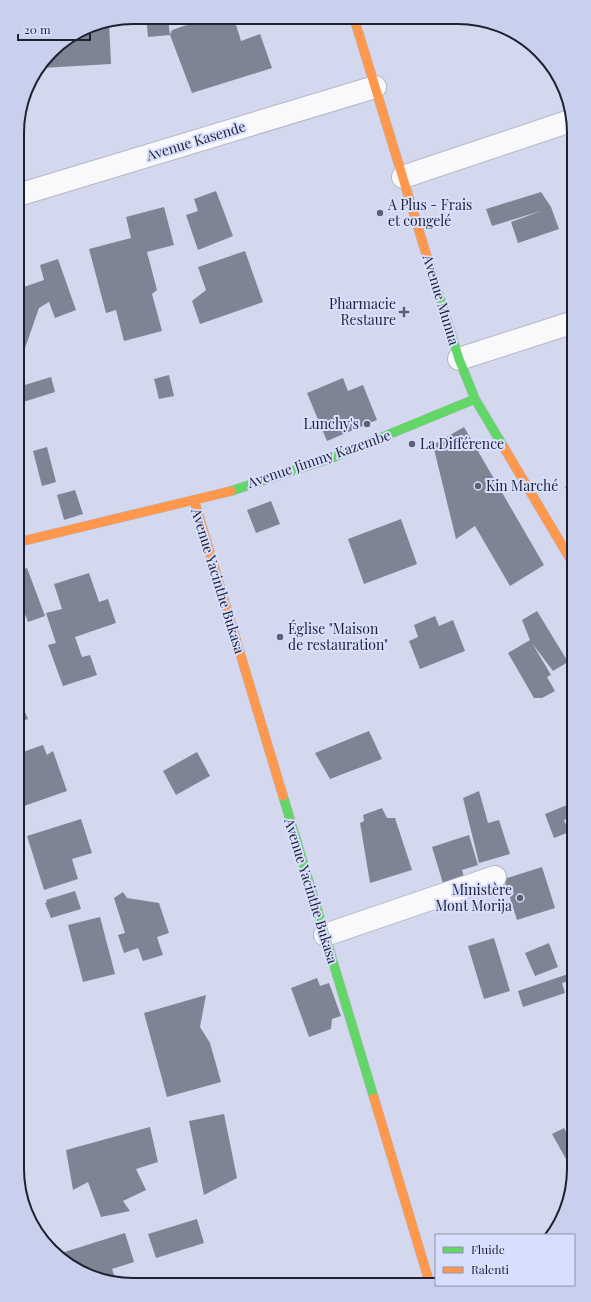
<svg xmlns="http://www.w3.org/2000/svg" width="591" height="1302" font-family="'Playfair Display',serif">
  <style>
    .building { fill: #7f8494 }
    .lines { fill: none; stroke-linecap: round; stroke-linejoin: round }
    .street-casing { stroke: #b3b6c6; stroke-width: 24 }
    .fast-casing { stroke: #b3b6c6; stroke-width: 10 }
    .slow-casing { stroke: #b3b6c6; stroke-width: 10 }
    .street { stroke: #f9f9fc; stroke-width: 22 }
    .fast { stroke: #63d668; stroke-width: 9 }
    .slow { stroke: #ff974d; stroke-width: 9 }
    .poi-dot { fill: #5e6172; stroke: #d8dffe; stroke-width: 1.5 }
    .labels { text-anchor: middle; stroke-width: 4; stroke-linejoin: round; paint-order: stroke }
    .street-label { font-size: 14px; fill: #1e212f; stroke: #d8dffe }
    .poi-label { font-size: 14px; fill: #1e212f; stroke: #d8dffe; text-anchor: start }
    .rim { fill: none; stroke: #1e212f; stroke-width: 2 }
  </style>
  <rect width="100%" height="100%" fill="#d4d8ee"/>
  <path class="building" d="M 146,17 L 172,17 L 168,19 L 170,35 L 148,37 Z
    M 211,17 L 234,18 L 241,41 L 260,34 L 272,68 L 192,93 L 170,35 L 172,30 Z
    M 109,22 L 111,64 L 42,68 L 42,65 L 56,46 L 89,26 Z
    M 216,191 L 233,236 L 198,250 L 186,215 L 198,211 L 194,199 Z
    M 541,192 L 551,207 L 559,229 L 518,243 L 511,222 L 541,211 L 492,226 L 486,209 Z
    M 164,207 L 174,245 L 147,252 L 157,290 L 152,294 L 162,331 L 124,341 L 116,310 L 106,313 L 89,249 L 131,238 L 126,217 Z
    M 245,251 L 263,302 L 200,324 L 192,301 L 206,290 L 198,267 Z
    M 58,259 L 76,310 L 55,318 L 49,302 L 39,308 L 23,354 L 18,352 L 18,289 L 44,280 L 40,265 Z
    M 169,375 L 174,396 L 159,399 L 154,379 Z
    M 51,377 L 55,392 L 20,403 L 18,387 Z
    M 343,378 L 348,391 L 363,385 L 377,420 L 327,441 L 307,393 Z
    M 464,427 L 544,565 L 510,586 L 475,526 L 456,539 L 433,445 Z
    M 47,447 L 56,482 L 42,486 L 33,451 Z
    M 571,484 L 571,499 L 565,487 Z
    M 75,490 L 83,514 L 64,520 L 57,495 Z
    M 271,501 L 280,524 L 256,533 L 247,510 Z
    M 401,519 L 417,564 L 364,584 L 348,539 Z
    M 27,568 L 45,616 L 28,622 L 19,598 L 19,571 Z
    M 89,573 L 99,602 L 108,599 L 116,623 L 75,637 L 82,657 L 90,655 L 97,675 L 63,686 L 48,645 L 56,643 L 46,613 L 62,609 L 54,584 Z
    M 537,611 L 568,662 L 553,671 L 532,643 L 551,675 L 547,677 L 555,691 L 542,698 L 534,698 L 508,653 L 530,640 L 522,620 Z
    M 435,616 L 439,626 L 453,620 L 465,651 L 420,669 L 409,641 L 418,637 L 414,625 Z
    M 24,710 L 28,719 L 19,722 L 19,712 Z
    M 369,731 L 382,759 L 330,779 L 315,753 Z
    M 43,745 L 47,755 L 53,751 L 67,791 L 24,806 L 20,793 L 19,766 L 24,765 L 20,753 Z
    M 197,752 L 210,776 L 176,795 L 163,771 Z
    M 479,791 L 488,823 L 499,820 L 510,854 L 479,863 L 463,798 Z
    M 572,803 L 572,816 L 564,820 L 569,832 L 554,838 L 545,814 Z
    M 382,808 L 387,818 L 395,818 L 412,870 L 370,883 L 360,823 L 364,821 L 363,815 Z
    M 81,819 L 92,853 L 72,859 L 78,879 L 44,890 L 27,836 Z
    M 469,835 L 478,865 L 462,870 L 466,883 L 445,890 L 432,847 Z
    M 542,867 L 555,908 L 517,920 L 504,879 Z
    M 75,891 L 81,909 L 51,918 L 45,903 L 47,902 L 46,900 Z
    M 123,892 L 127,898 L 159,903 L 169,933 L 157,937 L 163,955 L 143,961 L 138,948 L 124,953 L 118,935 L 125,933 L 114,898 Z
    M 100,917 L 115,974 L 83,982 L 68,925 Z
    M 494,938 L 510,991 L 484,999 L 468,946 Z
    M 549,943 L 558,967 L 535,976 L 525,953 Z
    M 571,973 L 573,980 L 562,983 L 565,993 L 523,1007 L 518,991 Z
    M 317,978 L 320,986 L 329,983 L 341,1016 L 332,1019 L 331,1029 L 309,1037 L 291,988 Z
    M 206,995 L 200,1027 L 210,1043 L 221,1082 L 167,1097 L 144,1013 Z
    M 224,1114 L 237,1178 L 204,1195 L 189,1121 Z
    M 150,1127 L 158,1162 L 136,1169 L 146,1190 L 123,1201 L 130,1211 L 101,1217 L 88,1182 L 73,1190 L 66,1150 Z
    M 564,1128 L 574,1146 L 574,1155 L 566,1159 L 552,1134 Z
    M 197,1219 L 204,1243 L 156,1258 L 148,1234 Z
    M 125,1233 L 134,1262 L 112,1269 L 117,1283 L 110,1283 L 55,1255 Z"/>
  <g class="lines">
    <g class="street-casing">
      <path id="street" d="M 403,177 L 570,121
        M 18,195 L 375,87
        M 459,359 L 571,323
        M 325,935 L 495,877"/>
    </g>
    <g class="fast-casing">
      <path id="fast" d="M 428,260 L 459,359 L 475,399 L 503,446
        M 231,491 L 334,457 L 475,399
        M 283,796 L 374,1098"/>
    </g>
    <g class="slow-casing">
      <path id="slow" d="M 354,18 L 428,260
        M 503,446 L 572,562
        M 194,500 L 283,796
        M 19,542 L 231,491
        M 374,1098 L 429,1281"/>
    </g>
    <use href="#street" class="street"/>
    <use href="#fast" class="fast"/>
    <use href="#slow" class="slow"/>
  </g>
  <g class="poi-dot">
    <circle cx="380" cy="213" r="4"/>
    <path d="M402 306h4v4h4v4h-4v4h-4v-4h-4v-4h4z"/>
    <circle cx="367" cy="424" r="4"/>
    <circle cx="412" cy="444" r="4"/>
    <circle cx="478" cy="486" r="4"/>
    <circle cx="280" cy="637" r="4"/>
    <circle cx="520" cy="898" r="4"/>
  </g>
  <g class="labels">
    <g class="street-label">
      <text transform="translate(196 141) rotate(-17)" y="5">Avenue Kasende</text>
      <text transform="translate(441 300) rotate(73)" y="5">Avenue Munua</text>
      <text transform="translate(319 459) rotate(-19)" y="5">Avenue Jimmy Kazembe</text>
      <text transform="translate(218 581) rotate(73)" y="5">Avenue Yacinthe Bukasa</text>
      <text transform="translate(311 891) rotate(73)" y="5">Avenue Yacinthe Bukasa</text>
    </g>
    <g class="poi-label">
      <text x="388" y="210">A Plus - Frais<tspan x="388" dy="16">et congelé</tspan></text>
      <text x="396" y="309" text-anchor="end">Pharmacie<tspan x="396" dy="16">Restaure</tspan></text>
      <text x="359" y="429" text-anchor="end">Lunchy's</text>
      <text x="420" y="449">La Différence</text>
      <text x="486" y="491">Kin Marché</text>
      <text x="288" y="634">Église "Maison<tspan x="288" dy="16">de restauration"</tspan></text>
      <text x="512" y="895" text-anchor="end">Ministère<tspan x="512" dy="16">Mont Morija</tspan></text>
    </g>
  </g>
  <path d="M0 0H591V1302H0ZM133 24H458A109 109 0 0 1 567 133V1169A109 109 0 0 1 458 1278H133A109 109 0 0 1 24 1169V133A109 109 0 0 1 133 24Z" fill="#c9d0ed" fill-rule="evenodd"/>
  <path class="rim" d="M133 24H458A109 109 0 0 1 567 133V1169A109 109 0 0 1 458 1278H133A109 109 0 0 1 24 1169V133A109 109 0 0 1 133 24Z"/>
  <rect x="435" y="1234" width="140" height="52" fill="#d8dffe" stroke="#8e93ab"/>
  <rect x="443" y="1247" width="20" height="6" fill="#63d668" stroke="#8e93ab"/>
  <text x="471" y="1254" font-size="12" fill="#1e212f">Fluide</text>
  <rect x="443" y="1267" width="20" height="6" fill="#ff974d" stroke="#8e93ab"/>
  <text x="471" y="1274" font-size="12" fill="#1e212f">Ralenti</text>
  <path d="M18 34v6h72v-6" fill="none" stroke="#1e212f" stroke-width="2"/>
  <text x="24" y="34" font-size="12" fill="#1e212f" stroke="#d8dffe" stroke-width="3" paint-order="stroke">20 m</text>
</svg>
